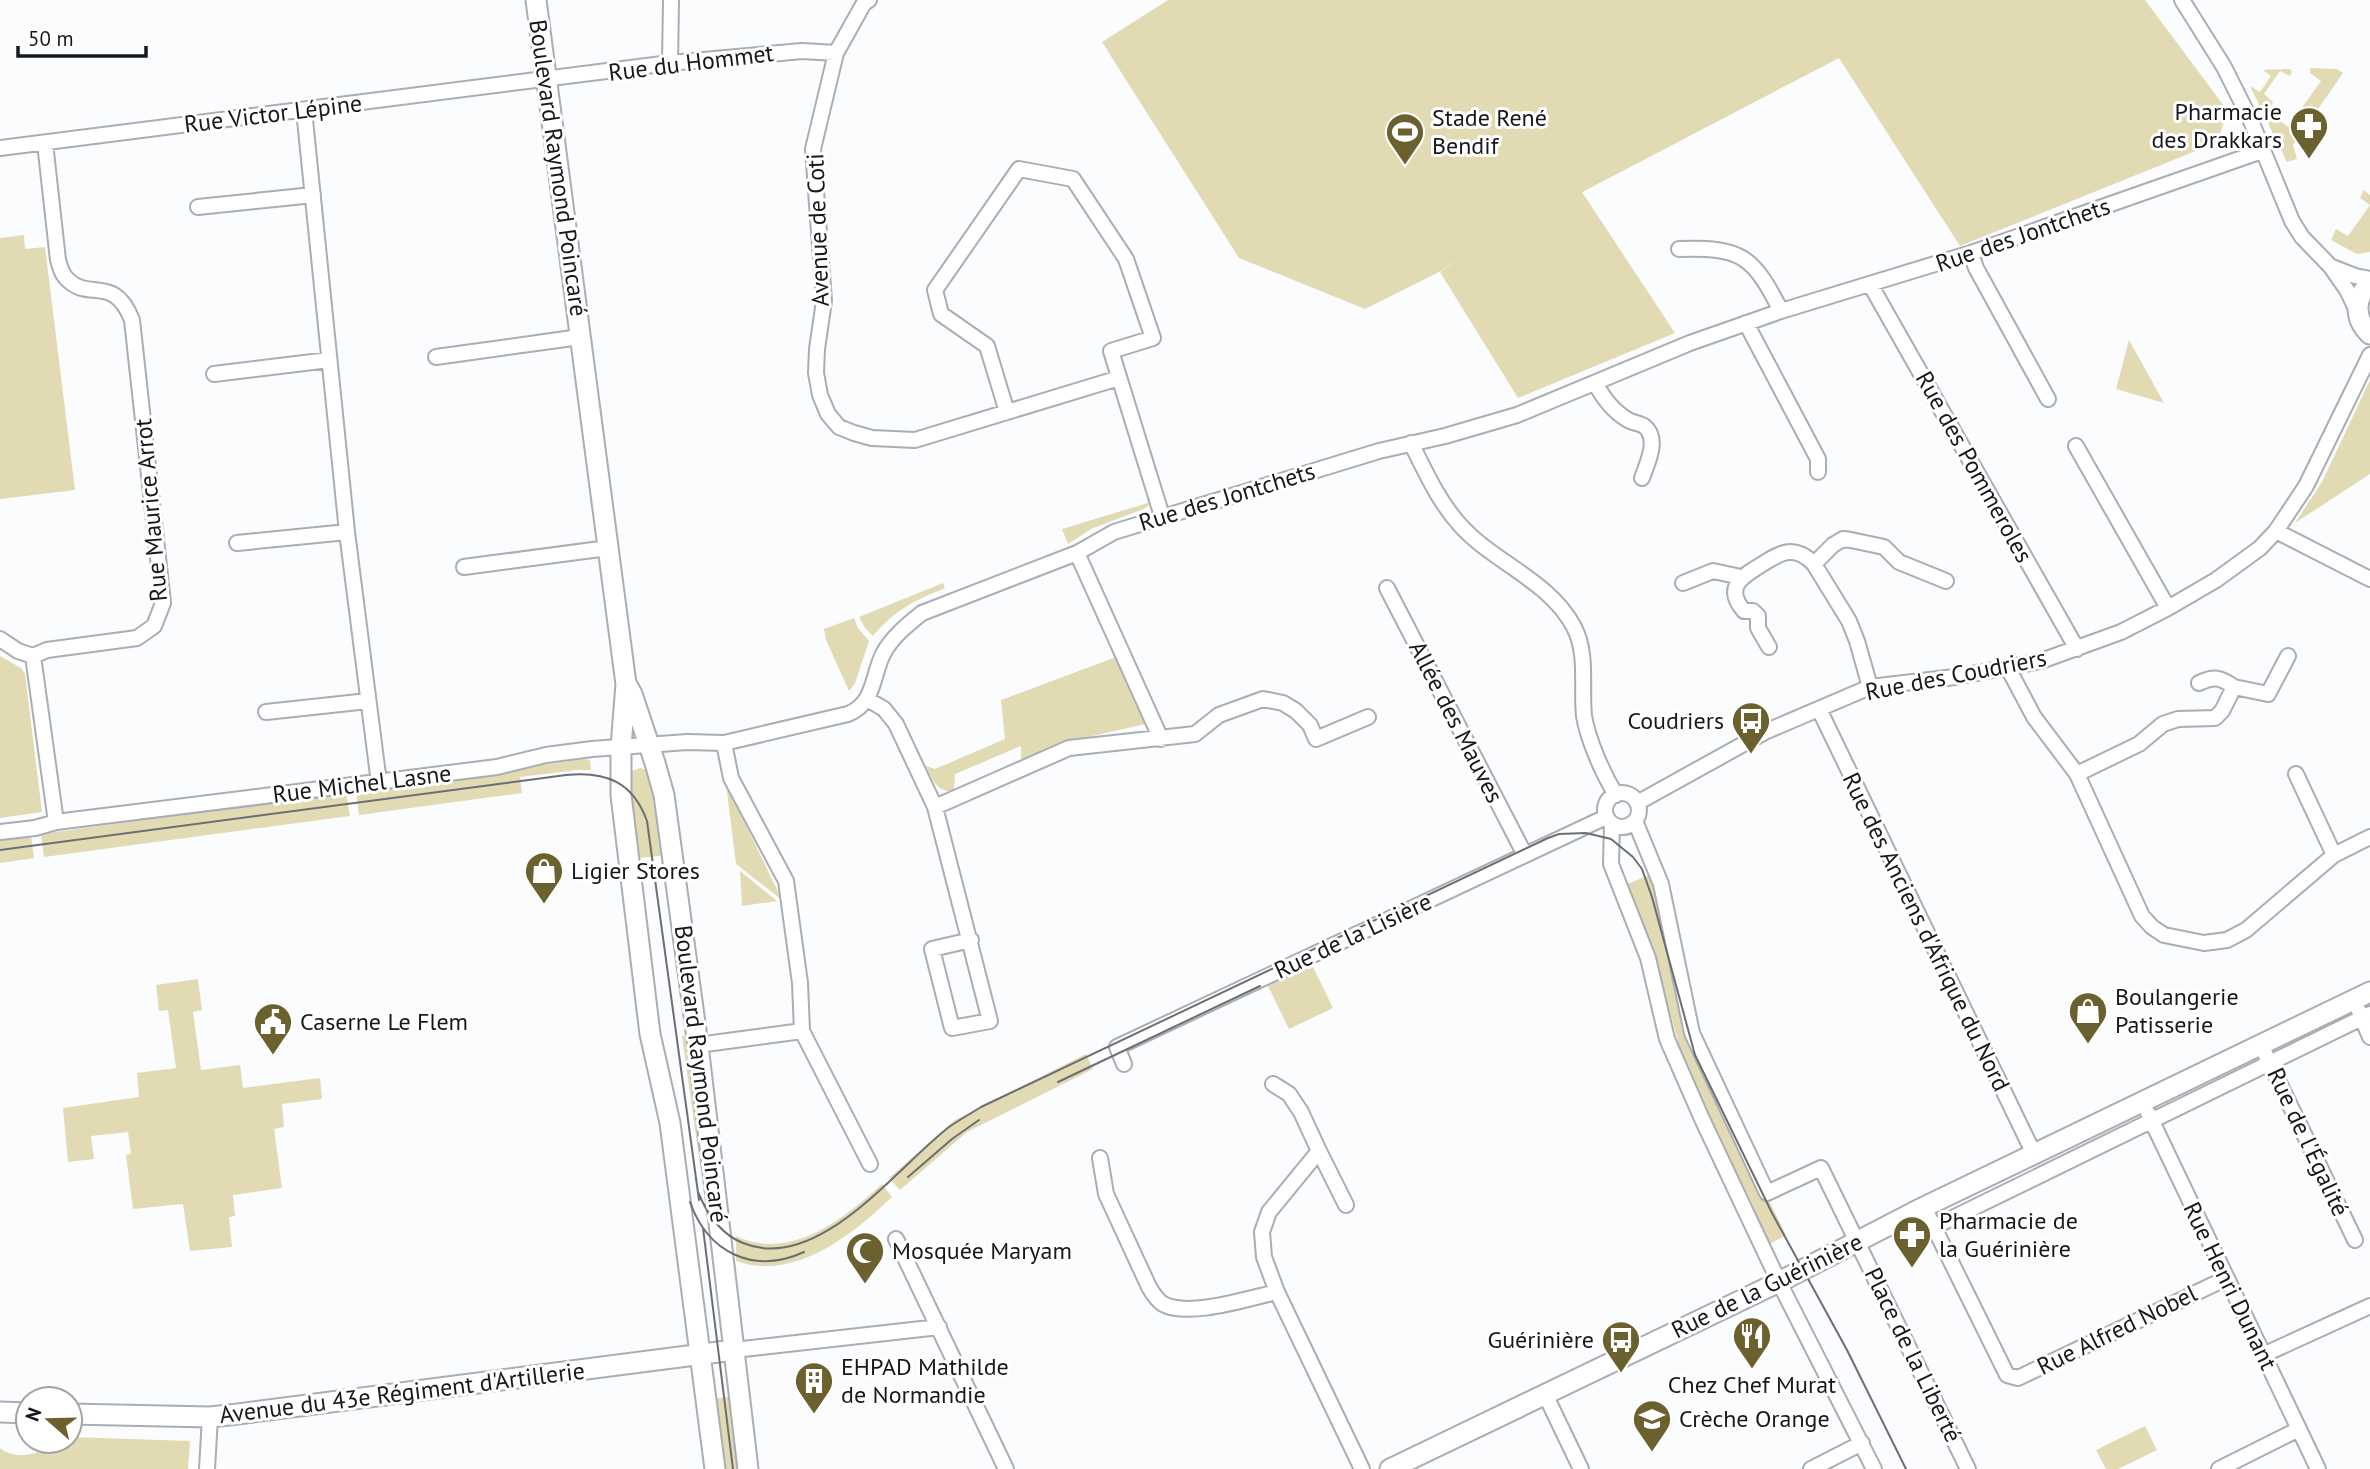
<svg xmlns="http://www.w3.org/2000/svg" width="2370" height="1469" font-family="'PT Sans',sans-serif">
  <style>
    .green { fill: #e1dab3 }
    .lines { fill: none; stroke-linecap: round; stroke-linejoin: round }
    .street-casing { stroke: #a9aeb5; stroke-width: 18 }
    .secondary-casing { stroke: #a9aeb5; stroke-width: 23 }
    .street { stroke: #fff; stroke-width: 14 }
    .secondary { stroke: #fff; stroke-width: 19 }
    .tram { stroke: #6c6e71; stroke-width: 2 }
    .labels { text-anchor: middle; stroke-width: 6; stroke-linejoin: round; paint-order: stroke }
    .street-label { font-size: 24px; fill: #16181b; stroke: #fff }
    .poi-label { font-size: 24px; fill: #16181b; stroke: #fff; text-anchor: start }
  </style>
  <rect width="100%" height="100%" fill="#fafcfe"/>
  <path class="green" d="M 1168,0 L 2145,0 L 2227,110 L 2218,142 L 1960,246 L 1839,58 L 1477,247 L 1582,192 L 1675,333 L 1518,398 L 1440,272 L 1467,254 L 1439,272 L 1365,309 L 1239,258 L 1102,42 Z
    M 2310,68 L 2337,69 L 2343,73 L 2293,145 L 2297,159 L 2287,162 L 2250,86 L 2260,92 L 2271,76 L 2263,70 L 2290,69 L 2292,72 L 2290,76 L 2280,71 L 2264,94 L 2273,102 L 2270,108 L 2278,119 L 2288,127 L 2321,81 L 2310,73 Z
    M 2364,190 L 2370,195 L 2370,252 L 2357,254 L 2331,240 L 2336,229 L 2348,236 L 2370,205 L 2360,198 Z
    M 24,235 L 25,249 L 45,247 L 75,490 L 0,499 L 0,238 Z
    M 2129,340 L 2164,403 L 2116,389 Z
    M 2370,380 L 2370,474 L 2295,523 L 2322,482 Z
    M 1151,502 L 1146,508 L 1091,529 L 1068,544 L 1062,529 Z
    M 943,583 L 945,588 C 913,601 895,610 873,636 L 865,628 L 859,617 Z
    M 854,618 L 858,628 L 869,641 L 855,683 L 849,691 L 826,640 L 824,629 Z
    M 0,656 L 21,668 L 25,674 L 42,812 L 0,818 Z
    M 1116,657 L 1150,723 L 1066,742 L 1021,760 L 1021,746 L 955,774 L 954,791 C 936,792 933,780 926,766 L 935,769 L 1005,739 L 1001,700 Z
    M 583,759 L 590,760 L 591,770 L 577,770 L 520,777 L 522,793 L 359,815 L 356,792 Z
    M 641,768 L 652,772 L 666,855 L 632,859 L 627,775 L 631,771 Z
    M 726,784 L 782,900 L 736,864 Z
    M 346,792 L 350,816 L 44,857 L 41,834 Z
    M 31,835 L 34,858 L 0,863 L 0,839 Z
    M 740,871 L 777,901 L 742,906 Z
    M 1650,875 L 1708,1076 L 1786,1235 L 1768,1245 L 1755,1210 L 1693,1082 L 1680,1049 L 1652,947 L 1637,916 L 1627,884 Z
    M 1312,965 L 1333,1008 L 1289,1029 L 1268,986 Z
    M 198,979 L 202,1010 L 193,1012 L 201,1070 L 240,1065 L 243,1088 L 320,1078 L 322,1099 L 282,1104 L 284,1127 L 274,1129 L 282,1188 L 233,1195 L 235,1216 L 229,1217 L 232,1247 L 190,1251 L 183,1204 L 133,1209 L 126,1155 L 131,1154 L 128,1132 L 91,1136 L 94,1159 L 68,1162 L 63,1108 L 139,1097 L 137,1073 L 176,1068 L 168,1010 L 159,1011 L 156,985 Z
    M 689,1035 L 710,1202 L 701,1172 L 682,1036 Z
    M 1086,1054 L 1093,1069 L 967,1132 L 900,1190 L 889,1178 L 955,1120 Z
    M 882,1184 L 892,1197 C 853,1234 795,1282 736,1261 L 736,1236 C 790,1262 844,1219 882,1184 Z
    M 733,1396 L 739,1469 L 720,1469 L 707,1400 Z
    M 2145,1426 L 2157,1450 L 2118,1469 L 2106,1469 L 2096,1450 Z
    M 70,1437 L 190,1441 L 188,1469 L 0,1469 L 0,1448 C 12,1460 45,1456 53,1441 L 70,1441 Z"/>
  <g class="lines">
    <g class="street-casing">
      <path id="street" d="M 869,0 L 864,3 L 836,53 L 813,149 L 824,301 L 817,349 L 816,373 L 820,395 L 828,414 L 839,427 L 854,433 L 872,438 L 915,440 L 1119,378
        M 2182,0 L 2224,67 L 2251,121 L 2292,221 L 2302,237 L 2331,267 L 2347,290 L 2357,311
        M 670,63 L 671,0
        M 304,110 L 347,532 L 379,783
        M 45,143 L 58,260 C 60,267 62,275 68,280 C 89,301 114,274 132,320 L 163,603 L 154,626 L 137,638 L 47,650 L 33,656 L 56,822
        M 0,148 L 670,63 L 802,51 L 836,53
        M 198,207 L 313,195
        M 1679,249 C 1742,247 1753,256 1781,311
        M 1971,253 L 1976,268 L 2048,399
        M 2332,267 L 2355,276 L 2370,279
        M 1870,284 L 2077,649
        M 1746,323 L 1818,459 L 1818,472
        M 436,357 L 580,337
        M 214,374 L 329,360
        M 1595,383 C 1604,399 1613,411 1628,420 C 1633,423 1640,423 1644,426 C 1660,438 1647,464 1642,478
        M 1007,412 L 987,346 L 941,314 L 935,290 L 1019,169 L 1073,179 L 1126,259 L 1153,338 L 1111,351 L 1162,516
        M 1411,443 C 1425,471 1439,502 1460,525 C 1494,563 1549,580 1574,627 C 1588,654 1581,687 1584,716 C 1588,740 1603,774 1616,795
        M 2076,446 L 2168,608
        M 2276,531 L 2370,579
        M 237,543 L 347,532
        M 1077,553 L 1161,739
        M 1814,564 L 1833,545 L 1843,539 L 1851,540 L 1884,547 L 1899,562 L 1946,581
        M 464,567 L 608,548
        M 1683,583 L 1713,571 L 1741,577
        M 1387,588 L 1525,855
        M 0,639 L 18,651 L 33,656
        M 1769,647 L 1758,628 L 1758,616 L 1753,611 L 1744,611 C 1724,588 1741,577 1761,565 C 1781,552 1795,544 1814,564 L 1849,621 L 1857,641 L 1870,687
        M 2008,668 L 2034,717 L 2077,774 L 2142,916 L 2152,927 L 2164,935 L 2204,943 L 2227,940 L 2246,930 L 2334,855 L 2370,837
        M 2199,683 C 2214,676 2220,677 2234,687
        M 867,699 L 884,709 L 896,724 L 935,807 L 990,1021 L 952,1028 L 932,949 L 971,940
        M 1819,709 L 2034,1154
        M 266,712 L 368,701
        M 724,743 L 731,778 L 786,881 L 800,983 L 802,1031 L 870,1164
        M 2077,774 L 2139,744 L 2163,724 L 2178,719 L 2215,718 L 2222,711 L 2234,687 L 2268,694 L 2288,656
        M 2296,774 L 2334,855
        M1605 810a17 17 0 1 1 34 0a17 17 0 1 1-34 0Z
        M 1637,803 L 1767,731 L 1870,687 L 1955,677 L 2041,661 L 2121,632 L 2168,608 L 2216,580 L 2260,548 L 2276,531 L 2306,486 L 2370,355
        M 935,807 L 1069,748 L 1195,734 L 1219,715 L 1263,699 L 1283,703 L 1296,711 L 1310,725 L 1316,739 L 1368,717
        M 1635,821 L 1661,884 L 1692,1033 L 1767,1193 L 1821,1168 L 1968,1469
        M 1612,824 L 1611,864 L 1648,958 L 1667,1039 L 1702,1119 L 1779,1282 L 1874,1469
        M 0,832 L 35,828 L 56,822 L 497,767 L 546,755 L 592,749 L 687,742 L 724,743 L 848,714 C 875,703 872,676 883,654 C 892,637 907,625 922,613 L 1077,553 L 1114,532 L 1379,451 L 1445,436 L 1517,415 L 1690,343 L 1781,311 L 1971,253 L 2262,151
        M 2359,1011 L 2370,1037
        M 698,1045 L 802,1031
        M 2261,1045 L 2355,1240
        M 1124,1064 L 1117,1047 L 1606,817
        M 1273,1084 L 1289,1094 L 1301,1112 L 1319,1151 L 1269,1212 L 1262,1232 L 1264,1257 L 1277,1292 L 1362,1469
        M 2148,1113 L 2318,1469
        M 1319,1151 L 1346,1205
        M 1100,1158 L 1106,1194 L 1149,1287 C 1153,1294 1157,1300 1163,1304 C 1189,1318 1249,1298 1277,1292
        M 1924,1207 L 2007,1375 L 2018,1378 L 2227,1278
        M 1934,1227 L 2370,1014
        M 896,1239 L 1006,1469
        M 734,1350 L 939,1327
        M 2263,1355 L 2370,1306
        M 1545,1394 L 1581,1469
        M 207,1469 L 210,1417
        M 1811,1469 L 1862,1443
        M 2219,1469 L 2299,1429"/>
    </g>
    <g class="secondary-casing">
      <path id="secondary" d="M 536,0 L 626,684 L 621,747 L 621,795 L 650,1034 L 670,1123 L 715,1469
        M 2370,284 C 2353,298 2355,320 2370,334
        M 627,685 L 632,694 L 655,763 L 664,795 L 698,1045 L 748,1469
        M 0,1412 L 28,1413
        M 70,1414 L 210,1417 L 238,1414 L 734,1350
        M 1390,1469 L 1779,1282 L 1924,1207 L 2370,992"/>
    </g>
    <use href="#street" class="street"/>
    <use href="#secondary" class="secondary"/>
    <path class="tram" d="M 0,850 L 566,775 C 606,771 633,782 647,821 L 699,1200
      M 1058,1082 L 1260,986
      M 908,1177 L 952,1139 L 979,1120
      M 698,1192 C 707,1214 720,1234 743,1243 C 818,1274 896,1168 949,1127 C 959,1120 970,1114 981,1107 L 1548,838 L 1559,834 L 1586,833 L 1611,839 L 1633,857 L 1642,869 L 1652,897 L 1695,1055 L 1772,1213 L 1847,1350 L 1906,1469
      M 690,1202 C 708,1253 754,1275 804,1252
      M 703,1228 L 733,1469"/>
  </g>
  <defs>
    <g id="pharmacy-pin" transform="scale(2.0125)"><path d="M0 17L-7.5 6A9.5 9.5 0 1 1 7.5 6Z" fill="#6b612e" stroke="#fff"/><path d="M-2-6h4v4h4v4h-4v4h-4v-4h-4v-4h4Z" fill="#fff"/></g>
    <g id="stadium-pin" transform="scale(2.0125)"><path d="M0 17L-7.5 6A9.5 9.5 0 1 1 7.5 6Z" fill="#6b612e" stroke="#fff"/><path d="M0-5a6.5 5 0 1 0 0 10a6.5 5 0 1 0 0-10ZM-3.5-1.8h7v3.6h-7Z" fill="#fff"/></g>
    <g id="bus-pin" transform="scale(2.0125)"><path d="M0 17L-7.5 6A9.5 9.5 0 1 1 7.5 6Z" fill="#6b612e" stroke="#fff"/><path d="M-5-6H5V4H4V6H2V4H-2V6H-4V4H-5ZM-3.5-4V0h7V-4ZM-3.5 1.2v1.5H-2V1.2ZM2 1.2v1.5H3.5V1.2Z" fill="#fff"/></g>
    <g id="shop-pin" transform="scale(2.0125)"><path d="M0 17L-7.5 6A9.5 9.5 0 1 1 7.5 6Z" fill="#6b612e" stroke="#fff"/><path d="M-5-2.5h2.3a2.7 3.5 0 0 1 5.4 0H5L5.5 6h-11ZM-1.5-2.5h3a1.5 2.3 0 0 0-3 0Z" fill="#fff"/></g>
    <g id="civic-pin" transform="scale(2.0125)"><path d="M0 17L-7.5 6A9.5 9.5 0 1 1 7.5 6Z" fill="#6b612e" stroke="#fff"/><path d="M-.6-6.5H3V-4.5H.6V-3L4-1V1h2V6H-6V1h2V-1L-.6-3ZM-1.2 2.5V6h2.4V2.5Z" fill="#fff"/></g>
    <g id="mosque-pin" transform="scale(2.0125)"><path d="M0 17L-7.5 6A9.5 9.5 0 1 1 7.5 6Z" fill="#6b612e" stroke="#fff"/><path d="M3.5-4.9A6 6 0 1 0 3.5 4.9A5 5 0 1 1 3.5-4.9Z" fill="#fff"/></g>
    <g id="restaurant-pin" transform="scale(2.0125)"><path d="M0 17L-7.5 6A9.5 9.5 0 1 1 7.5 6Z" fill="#6b612e" stroke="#fff"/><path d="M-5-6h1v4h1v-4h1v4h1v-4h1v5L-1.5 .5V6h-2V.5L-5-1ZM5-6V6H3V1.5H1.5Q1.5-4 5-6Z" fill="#fff"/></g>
    <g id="building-pin" transform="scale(2.0125)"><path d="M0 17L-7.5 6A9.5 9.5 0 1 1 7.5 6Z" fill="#6b612e" stroke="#fff"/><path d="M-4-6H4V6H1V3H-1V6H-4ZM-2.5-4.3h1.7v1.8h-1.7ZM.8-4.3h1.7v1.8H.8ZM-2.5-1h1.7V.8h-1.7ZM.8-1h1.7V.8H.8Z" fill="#fff"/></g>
    <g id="school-pin" transform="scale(2.0125)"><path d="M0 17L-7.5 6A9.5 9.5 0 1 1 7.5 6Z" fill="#6b612e" stroke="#fff"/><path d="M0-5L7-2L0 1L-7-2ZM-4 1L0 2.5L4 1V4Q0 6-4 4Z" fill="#fff"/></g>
  </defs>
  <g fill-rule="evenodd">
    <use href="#pharmacy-pin" x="2309" y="126"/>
    <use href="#stadium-pin" x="1405" y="132"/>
    <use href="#bus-pin" x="1751" y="721"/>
    <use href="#shop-pin" x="544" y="871"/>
    <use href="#shop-pin" x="2088" y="1011"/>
    <use href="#civic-pin" x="273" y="1022"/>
    <use href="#pharmacy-pin" x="1912" y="1235"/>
    <use href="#mosque-pin" x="865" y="1251"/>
    <use href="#restaurant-pin" x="1752" y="1336"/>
    <use href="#bus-pin" x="1621" y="1340"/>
    <use href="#building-pin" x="814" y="1381"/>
    <use href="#school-pin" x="1652" y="1419"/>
  </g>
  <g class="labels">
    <g class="street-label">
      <text transform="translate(691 63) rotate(-7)" y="8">Rue du Hommet</text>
      <text transform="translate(273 114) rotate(-7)" y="8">Rue Victor Lépine</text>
      <text transform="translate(558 168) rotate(82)" y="8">Boulevard Raymond Poincaré</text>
      <text transform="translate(818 230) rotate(-92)" y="8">Avenue de Coti</text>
      <text transform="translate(2023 235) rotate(-19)" y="8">Rue des Jontchets</text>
      <text transform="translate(1974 467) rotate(61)" y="8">Rue des Pommeroles</text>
      <text transform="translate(1227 497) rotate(-17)" y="8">Rue des Jontchets</text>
      <text transform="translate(151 510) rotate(-95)" y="8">Rue Maurice Arrot</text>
      <text transform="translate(1956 675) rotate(-11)" y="8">Rue des Coudriers</text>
      <text transform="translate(1456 722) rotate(63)" y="8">Allée des Mauves</text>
      <text transform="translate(362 784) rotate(-7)" y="8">Rue Michel Lasne</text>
      <text transform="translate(1926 932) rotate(64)" y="8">Rue des Anciens d'Afrique du Nord</text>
      <text transform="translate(1353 936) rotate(-25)" y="8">Rue de la Lisière</text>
      <text transform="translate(701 1074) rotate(83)" y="8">Boulevard Raymond Poincaré</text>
      <text transform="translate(2308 1142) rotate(65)" y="8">Rue de l'Égalité</text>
      <text transform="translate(1767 1286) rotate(-26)" y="8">Rue de la Guérinière</text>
      <text transform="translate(2230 1286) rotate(64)" y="8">Rue Henri Dunant</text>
      <text transform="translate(2117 1330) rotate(-26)" y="8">Rue Alfred Nobel</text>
      <text transform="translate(1913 1355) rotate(64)" y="8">Place de la Liberté</text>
      <text transform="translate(402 1393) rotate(-7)" y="8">Avenue du 43e Régiment d'Artillerie</text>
    </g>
    <g class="poi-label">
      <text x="2282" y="120" text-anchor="end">Pharmacie<tspan x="2282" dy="28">des Drakkars</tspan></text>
      <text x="1432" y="126">Stade René<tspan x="1432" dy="28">Bendif</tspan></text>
      <text x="1724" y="729" text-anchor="end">Coudriers</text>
      <text x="571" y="879">Ligier Stores</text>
      <text x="2115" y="1005">Boulangerie<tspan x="2115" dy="28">Patisserie</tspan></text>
      <text x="300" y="1030">Caserne Le Flem</text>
      <text x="1939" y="1229">Pharmacie de<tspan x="1939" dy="28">la Guérinière</tspan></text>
      <text x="892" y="1259">Mosquée Maryam</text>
      <text x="1594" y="1348" text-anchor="end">Guérinière</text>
      <text x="841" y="1375">EHPAD Mathilde<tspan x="841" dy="28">de Normandie</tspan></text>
      <text x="1752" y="1393" text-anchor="middle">Chez Chef Murat</text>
      <text x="1679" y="1427">Crèche Orange</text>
    </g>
  </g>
  <g transform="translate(49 1420) rotate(290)"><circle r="33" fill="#ffffff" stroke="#a2a3a4" stroke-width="2"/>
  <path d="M0-5L12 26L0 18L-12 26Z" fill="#6b612e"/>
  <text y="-10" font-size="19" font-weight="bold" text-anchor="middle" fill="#16181b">N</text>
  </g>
  <path d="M18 46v10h128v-10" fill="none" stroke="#16181b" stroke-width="3.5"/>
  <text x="28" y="46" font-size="21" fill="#16181b" stroke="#ffffff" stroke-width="5" paint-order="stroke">50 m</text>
</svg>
